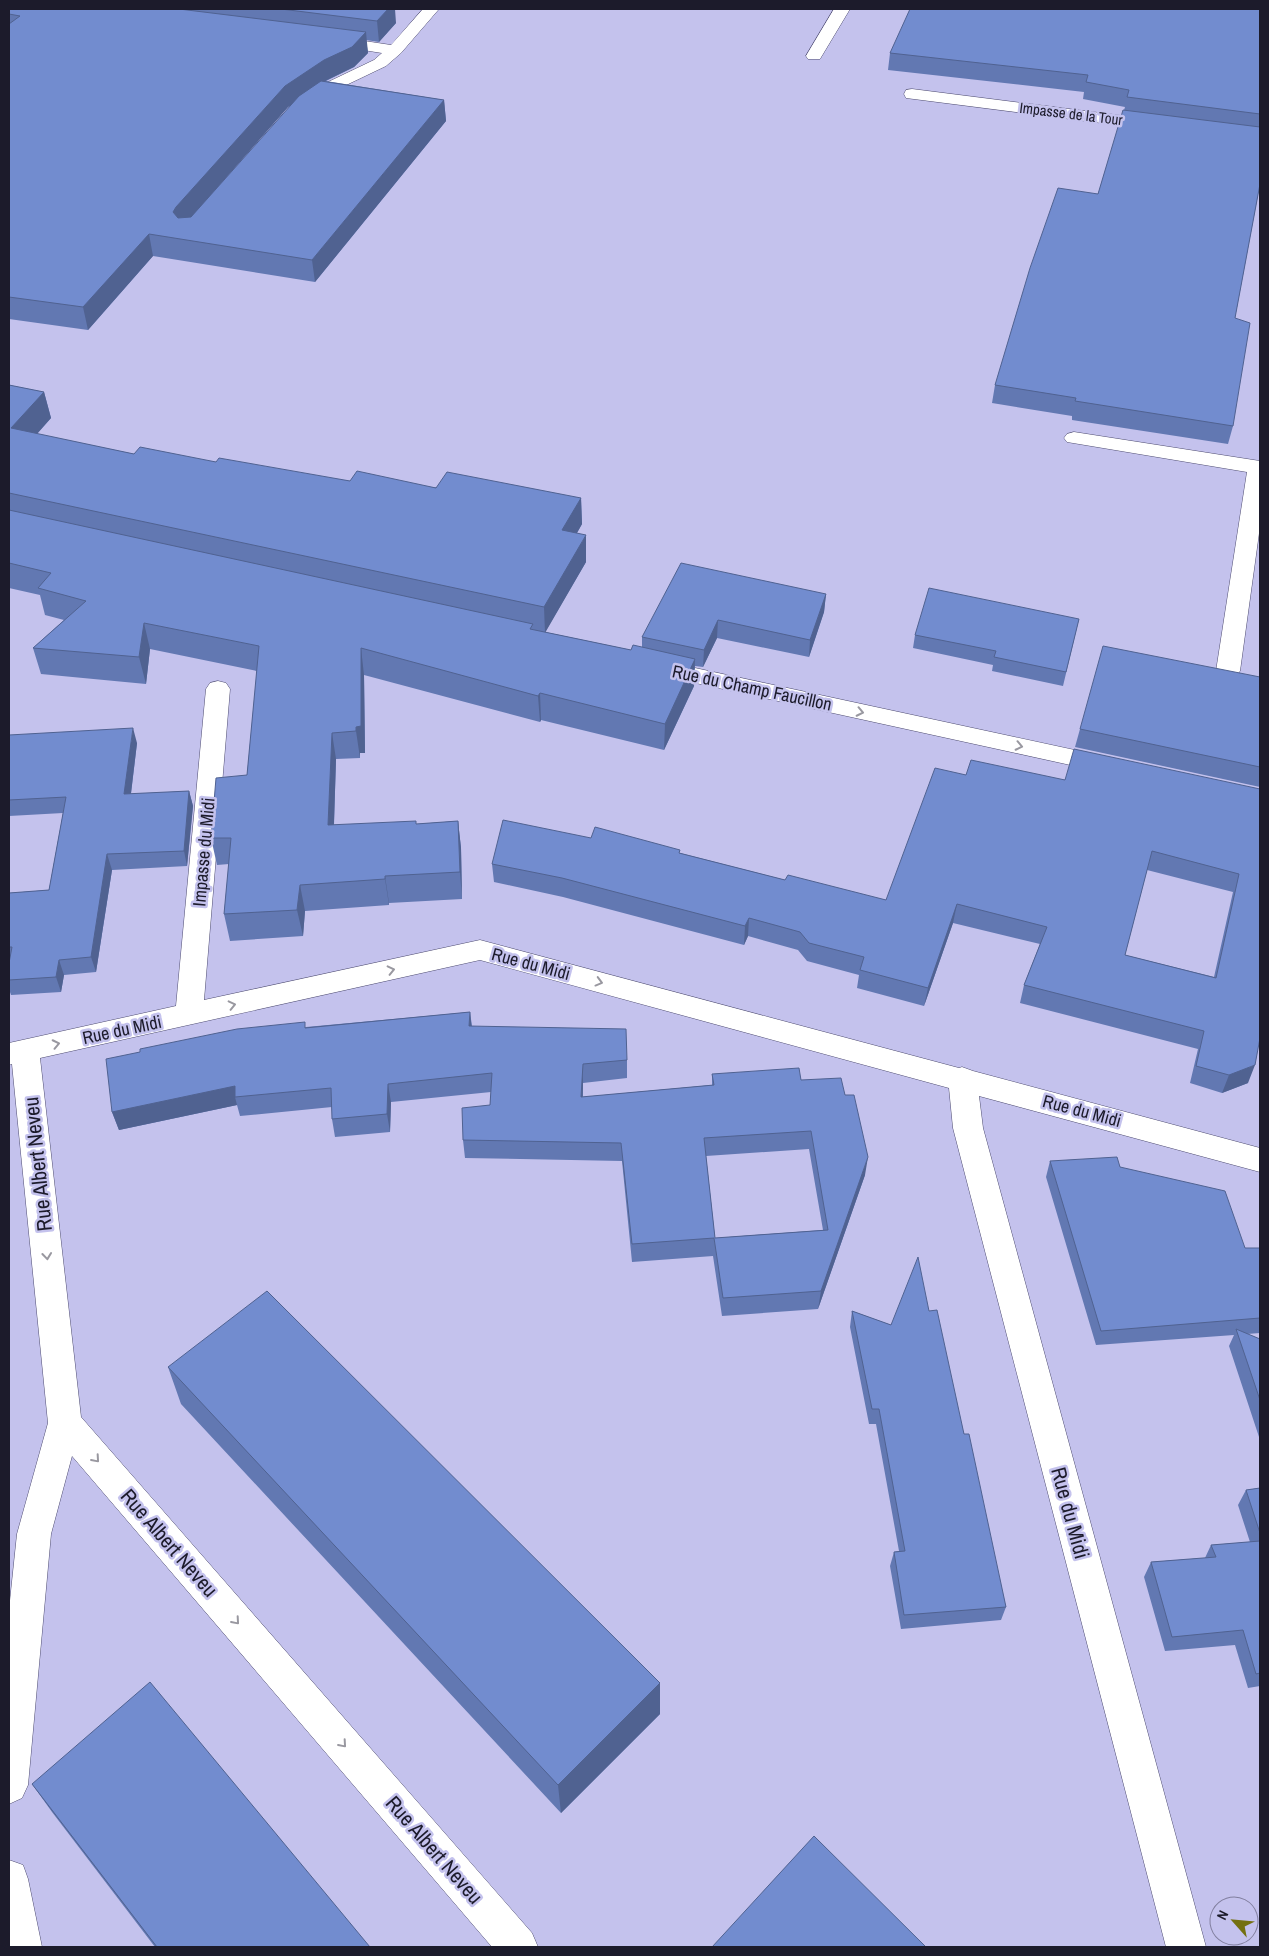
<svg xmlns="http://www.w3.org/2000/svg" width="1269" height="1956" font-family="'Archivo Narrow',sans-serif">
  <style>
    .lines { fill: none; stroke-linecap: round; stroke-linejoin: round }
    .minor-casing { stroke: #4f4d71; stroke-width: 1 }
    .minor { fill: #fff; fill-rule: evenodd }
    .wall { fill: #6278b2; fill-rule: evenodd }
    .shaded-wall { fill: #506291 }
    .building { fill: #728ccf; stroke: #506291; fill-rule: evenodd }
    .oneway { stroke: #9998a0 }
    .labels { text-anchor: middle; stroke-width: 5; stroke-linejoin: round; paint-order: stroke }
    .far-street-label { font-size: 15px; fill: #1c1b2b; stroke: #c4c2ed }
    .street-label { font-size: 18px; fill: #1c1b2b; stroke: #c4c2ed }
    .near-street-label { font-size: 21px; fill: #1c1b2b; stroke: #c4c2ed }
  </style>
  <rect width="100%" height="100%" fill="#c4c2ed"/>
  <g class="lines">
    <g class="minor-casing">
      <path id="minor" d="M 423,9 L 439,9 L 401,53 L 386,66 L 340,88 L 313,108 L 301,108 L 299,104 L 301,100 L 328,82 L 374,60 L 382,53 L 325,44 L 323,41 L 325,38 L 331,36 L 391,45 Z
        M 834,9 L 850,9 L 820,59 L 808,59 L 806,56 Z
        M 912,89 L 1156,120 L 1162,121 L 1164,125 L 1162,129 L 1156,130 L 906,98 L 904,94 L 906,90 Z
        M 1074,432 L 1260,461 L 1260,526 L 1240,671 L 1236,676 L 1228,679 L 1220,676 L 1216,671 L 1247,472 L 1067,442 L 1064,438 L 1067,434 Z
        M 658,660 L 1107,757 L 1116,759 L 1119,765 L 1116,771 L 1107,773 L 650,673 L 646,668 L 650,663 Z
        M 218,681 L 226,683 L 230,689 L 204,1000 L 480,940 L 959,1068 L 962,1067 L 973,1071 L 1260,1148 L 1260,1172 L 979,1096 L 983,1128 L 1206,1947 L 1166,1947 L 953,1128 L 949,1088 L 480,960 L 40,1058 L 81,1417 L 532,1933 L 538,1947 L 492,1947 L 72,1456 L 51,1534 L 28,1785 L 22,1798 L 9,1804 L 9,1610 L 17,1534 L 48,1423 L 12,1064 L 9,1065 L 9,1043 L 176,1006 L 206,689 L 210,683 Z
        M 9,1860 L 23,1865 L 28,1879 L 42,1947 L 9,1947 Z"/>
    </g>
    <use href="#minor" class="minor"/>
  </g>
  <path class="wall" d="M 9,9 L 388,9 L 396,23 L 379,42 L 366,40 L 368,53 L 354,67 L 326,81 L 444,100 L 446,121 L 315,282 L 153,256 L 88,330 L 9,319 ZM 294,103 L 191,217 L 288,107 Z
    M 1260,9 L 1260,184 L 1235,318 L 1233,426 L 1228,444 L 1072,420 L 1072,416 L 992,403 L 995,385 L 1098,194 L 1125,107 L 1083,99 L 1084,92 L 888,70 L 890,53 Z
    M 9,385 L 44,392 L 51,418 L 37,434 L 134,454 L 216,462 L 350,481 L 581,498 L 582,524 L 577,533 L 586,562 L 545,632 L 631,650 L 642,647 L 642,637 L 826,594 L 824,612 L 809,657 L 717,638 L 703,667 L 695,666 L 694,686 L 664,750 L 541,720 L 540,722 L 364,675 L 365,753 L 360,753 L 360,758 L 336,759 L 334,825 L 416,824 L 458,821 L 461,848 L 462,899 L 389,903 L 389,905 L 305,911 L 303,936 L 230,941 L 224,914 L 229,864 L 217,865 L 211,838 L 247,775 L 257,671 L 150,649 L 146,684 L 41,674 L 33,648 L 64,620 L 45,615 L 40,595 L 9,588 Z
    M 1079,619 L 1063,686 L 992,671 L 993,665 L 913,648 L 915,635 Z
    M 1260,677 L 1260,787 L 1075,747 L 1080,729 Z
    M 9,735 L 137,743 L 131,794 L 189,791 L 193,806 L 187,866 L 112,870 L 96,972 L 64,975 L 61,992 L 11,995 L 9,989 L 9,893 L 49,890 L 63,813 L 9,816 Z
    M 966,775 L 1260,789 L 1248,1083 L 1222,1093 L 1190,1083 L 1198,1049 L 1020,1003 L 1024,985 L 1040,944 L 953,923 L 924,1006 L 857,988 L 859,975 L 807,961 L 798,950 L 748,936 L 744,945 L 563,897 L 494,882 L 492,864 L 591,838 L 680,853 L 785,880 L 886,900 ZM 1147,870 L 1233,892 L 1214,977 L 1125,955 Z
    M 470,1012 L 472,1026 L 627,1060 L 627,1078 L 583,1083 L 583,1097 L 712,1085 L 712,1074 L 801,1080 L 845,1095 L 865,1175 L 818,1309 L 722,1316 L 713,1256 L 632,1262 L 622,1161 L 465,1158 L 463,1140 L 490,1105 L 491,1092 L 391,1102 L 390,1132 L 335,1137 L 332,1119 L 332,1107 L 240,1116 L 237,1105 L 119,1130 L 112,1112 L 306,1027 ZM 809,1149 L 823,1230 L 715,1238 L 706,1156 Z
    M 1050,1161 L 1120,1167 L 1245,1248 L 1260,1248 L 1260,1333 L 1247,1334 L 1260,1339 L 1260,1440 L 1229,1346 L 1234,1335 L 1096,1345 L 1046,1177 Z
    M 852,1311 L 891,1325 L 929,1311 L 964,1434 L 1006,1607 L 1001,1620 L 901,1629 L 890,1566 L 894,1552 L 899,1551 L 876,1424 L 869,1424 L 850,1327 Z
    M 168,1367 L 660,1714 L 561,1813 L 181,1404 Z
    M 1260,1488 L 1260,1686 L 1248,1688 L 1235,1645 L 1165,1651 L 1144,1577 L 1151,1562 L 1205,1558 L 1211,1545 L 1250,1542 L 1238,1505 L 1246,1490 Z
    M 32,1784 L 370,1947 L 155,1947 L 52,1812 Z"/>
  <path class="shaded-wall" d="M 388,9 L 395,9 L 396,23 L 379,42 L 377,21 Z
    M 366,32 L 368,53 L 354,67 L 327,80 L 288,107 L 181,229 L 173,212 L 176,207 L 285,86 Z
    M 444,100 L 446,121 L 315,282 L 312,260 Z
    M 149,234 L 153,256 L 88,330 L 83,307 Z
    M 44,392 L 51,418 L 18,455 L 11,428 Z
    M 581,498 L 582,524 L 563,557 L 562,530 Z
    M 586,535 L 586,562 L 545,633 L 544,607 Z
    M 826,594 L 824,612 L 809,657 L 810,640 Z
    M 718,620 L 717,638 L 703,667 L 704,650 Z
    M 144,623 L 150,649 L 146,684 L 139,657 Z
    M 361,648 L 364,675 L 365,753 L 360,753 L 360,758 L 356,731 Z
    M 695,659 L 694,686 L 664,750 L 665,724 Z
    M 540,693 L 541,720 L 540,722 L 538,696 Z
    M 133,728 L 137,743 L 129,809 L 124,794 Z
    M 332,733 L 336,759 L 333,852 L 328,825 Z
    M 189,791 L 193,806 L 187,866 L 184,851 Z
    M 458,821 L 461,848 L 462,899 L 460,872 Z
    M 107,854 L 112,870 L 96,972 L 91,957 Z
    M 385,876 L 389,903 L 389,905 L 385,879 Z
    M 300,885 L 305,911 L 303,936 L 297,910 Z
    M 957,904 L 953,923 L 924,1006 L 928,988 Z
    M 749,918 L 748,936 L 744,945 L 745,926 Z
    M 59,960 L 64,975 L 61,992 L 56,977 Z
    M 470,1012 L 472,1031 L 469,1026 Z
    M 583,1064 L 583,1083 L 582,1115 L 581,1097 Z
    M 1255,1065 L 1248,1083 L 1222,1093 L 1229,1075 Z
    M 388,1084 L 391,1102 L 390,1132 L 387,1114 Z
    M 235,1086 L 235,1097 L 237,1105 L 119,1130 L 112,1112 Z
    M 868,1157 L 865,1175 L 818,1309 L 821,1291 Z
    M 660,1683 L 660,1714 L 561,1813 L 558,1785 Z"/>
  <path class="building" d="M 9,9 L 179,9 L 366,32 L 352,47 L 324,60 L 285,86 L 176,207 L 173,212 L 178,218 L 191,217 L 299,96 L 321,81 L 444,100 L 312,260 L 149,234 L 83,307 L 9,297 L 9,30 L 10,29 L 9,28 L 9,24 L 20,16 L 9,14 Z
    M 281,9 L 388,9 L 377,21 Z
    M 910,9 L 1260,9 L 1260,114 L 1127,97 L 1129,90 L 1086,82 L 1088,75 L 890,53 Z
    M 1123,110 L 1260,127 L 1260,184 L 1235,318 L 1250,323 L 1233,426 L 1075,401 L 1076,398 L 995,385 L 1030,268 L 1058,188 L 1098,194 Z
    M 9,385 L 44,392 L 11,428 L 134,454 L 140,447 L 216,462 L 219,458 L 350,481 L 357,471 L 436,488 L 447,472 L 581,498 L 562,530 L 586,535 L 544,607 L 9,493 Z
    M 9,510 L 533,624 L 530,629 L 631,650 L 633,645 L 695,659 L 665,724 L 540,693 L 538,696 L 361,648 L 361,726 L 356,727 L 356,731 L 332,733 L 328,825 L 416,821 L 416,824 L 458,821 L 460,872 L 385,876 L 385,879 L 300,885 L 297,910 L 224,914 L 231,838 L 211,838 L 216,778 L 247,775 L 259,646 L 144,623 L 139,657 L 33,648 L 86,601 L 38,588 L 51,573 L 9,563 Z
    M 681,563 L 826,594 L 810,640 L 718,620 L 704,650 L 642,637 Z
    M 929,588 L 1079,619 L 1066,672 L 994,657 L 996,651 L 915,635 Z
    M 1103,646 L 1260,677 L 1260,767 L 1080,729 Z
    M 133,728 L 124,794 L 189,791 L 184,851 L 107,854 L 91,957 L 59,960 L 56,977 L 9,980 L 9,963 L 12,947 L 9,947 L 9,893 L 49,890 L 66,797 L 9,800 L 9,735 Z
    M 1074,749 L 1260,789 L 1260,1038 L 1255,1065 L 1229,1075 L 1196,1066 L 1204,1031 L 1024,985 L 1047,927 L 957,904 L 928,988 L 860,970 L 864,957 L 809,943 L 800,932 L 749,918 L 745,926 L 562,878 L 492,864 L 503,820 L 591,838 L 595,827 L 680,850 L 679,853 L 785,880 L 788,875 L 886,900 L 935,768 L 966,775 L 971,760 L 1065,780 ZM 1152,851 L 1239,874 L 1216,978 L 1125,955 Z
    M 470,1012 L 469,1026 L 626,1029 L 627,1060 L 583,1064 L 581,1097 L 714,1085 L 712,1074 L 799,1068 L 801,1080 L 841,1078 L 845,1095 L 854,1095 L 868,1157 L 821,1291 L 723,1298 L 714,1238 L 632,1244 L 621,1143 L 463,1140 L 462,1108 L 490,1105 L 492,1073 L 388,1084 L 387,1114 L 332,1119 L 331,1088 L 235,1097 L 235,1086 L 112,1112 L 106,1059 L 140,1052 L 140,1049 L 237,1029 L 305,1022 L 305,1028 ZM 811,1131 L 828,1230 L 715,1238 L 704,1138 Z
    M 1117,1157 L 1120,1167 L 1225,1191 L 1245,1248 L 1260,1248 L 1260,1318 L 1101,1331 L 1050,1161 Z
    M 918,1257 L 929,1311 L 937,1310 L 964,1434 L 969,1434 L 1006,1607 L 904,1615 L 894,1552 L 905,1551 L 879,1409 L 872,1409 L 852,1311 L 891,1325 Z
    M 267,1291 L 660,1683 L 558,1785 L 168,1367 Z
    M 1236,1329 L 1260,1339 L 1260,1400 Z
    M 1260,1488 L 1260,1533 L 1246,1490 Z
    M 1260,1541 L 1260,1673 L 1256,1674 L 1243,1630 L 1172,1637 L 1151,1562 L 1216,1557 L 1211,1545 Z
    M 150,1682 L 370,1947 L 157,1947 L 32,1784 Z
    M 814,1836 L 926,1947 L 712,1947 Z"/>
  <defs><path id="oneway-chevron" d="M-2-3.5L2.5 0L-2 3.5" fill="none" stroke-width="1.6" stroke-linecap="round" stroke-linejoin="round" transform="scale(1.25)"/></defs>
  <g class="oneway">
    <use href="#oneway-chevron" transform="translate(860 712) rotate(12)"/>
    <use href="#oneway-chevron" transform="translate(1019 746) rotate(12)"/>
    <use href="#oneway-chevron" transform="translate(391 970) rotate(-13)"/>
    <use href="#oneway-chevron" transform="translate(599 982) rotate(15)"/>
    <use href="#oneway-chevron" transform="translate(232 1005) rotate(-13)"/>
    <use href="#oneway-chevron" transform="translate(56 1044) rotate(-12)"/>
    <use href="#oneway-chevron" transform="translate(47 1256) rotate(84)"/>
    <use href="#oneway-chevron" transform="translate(96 1459) rotate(49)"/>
    <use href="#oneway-chevron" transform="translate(236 1621) rotate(49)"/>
    <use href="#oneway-chevron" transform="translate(343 1744) rotate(49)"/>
  </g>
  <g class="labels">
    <g class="far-street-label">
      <text transform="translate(1071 114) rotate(7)" y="5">Impasse de la Tour</text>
    </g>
    <g class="street-label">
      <text transform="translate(752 688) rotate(12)" y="6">Rue du Champ Faucillon</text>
      <text transform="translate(204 852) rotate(-85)" y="6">Impasse du Midi</text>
      <text transform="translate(531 964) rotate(15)" y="6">Rue du Midi</text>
      <text transform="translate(122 1030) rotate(-12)" y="6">Rue du Midi</text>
      <text transform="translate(1082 1111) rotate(15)" y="6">Rue du Midi</text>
    </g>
    <g class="near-street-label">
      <text transform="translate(38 1164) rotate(-96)" y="7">Rue Albert Neveu</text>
      <text transform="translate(1070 1513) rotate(75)" y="7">Rue du Midi</text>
      <text transform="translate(169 1543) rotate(49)" y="7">Rue Albert Neveu</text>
      <text transform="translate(434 1850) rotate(49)" y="7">Rue Albert Neveu</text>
    </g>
  </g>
  <rect width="1269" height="1956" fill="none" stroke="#1c1b2b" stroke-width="20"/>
  <g transform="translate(1234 1921) rotate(297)"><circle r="24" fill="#c4c2ed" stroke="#817f9f"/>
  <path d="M0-4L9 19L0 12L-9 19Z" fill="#747011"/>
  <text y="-8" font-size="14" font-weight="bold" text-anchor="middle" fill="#1c1b2b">N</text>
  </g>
</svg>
